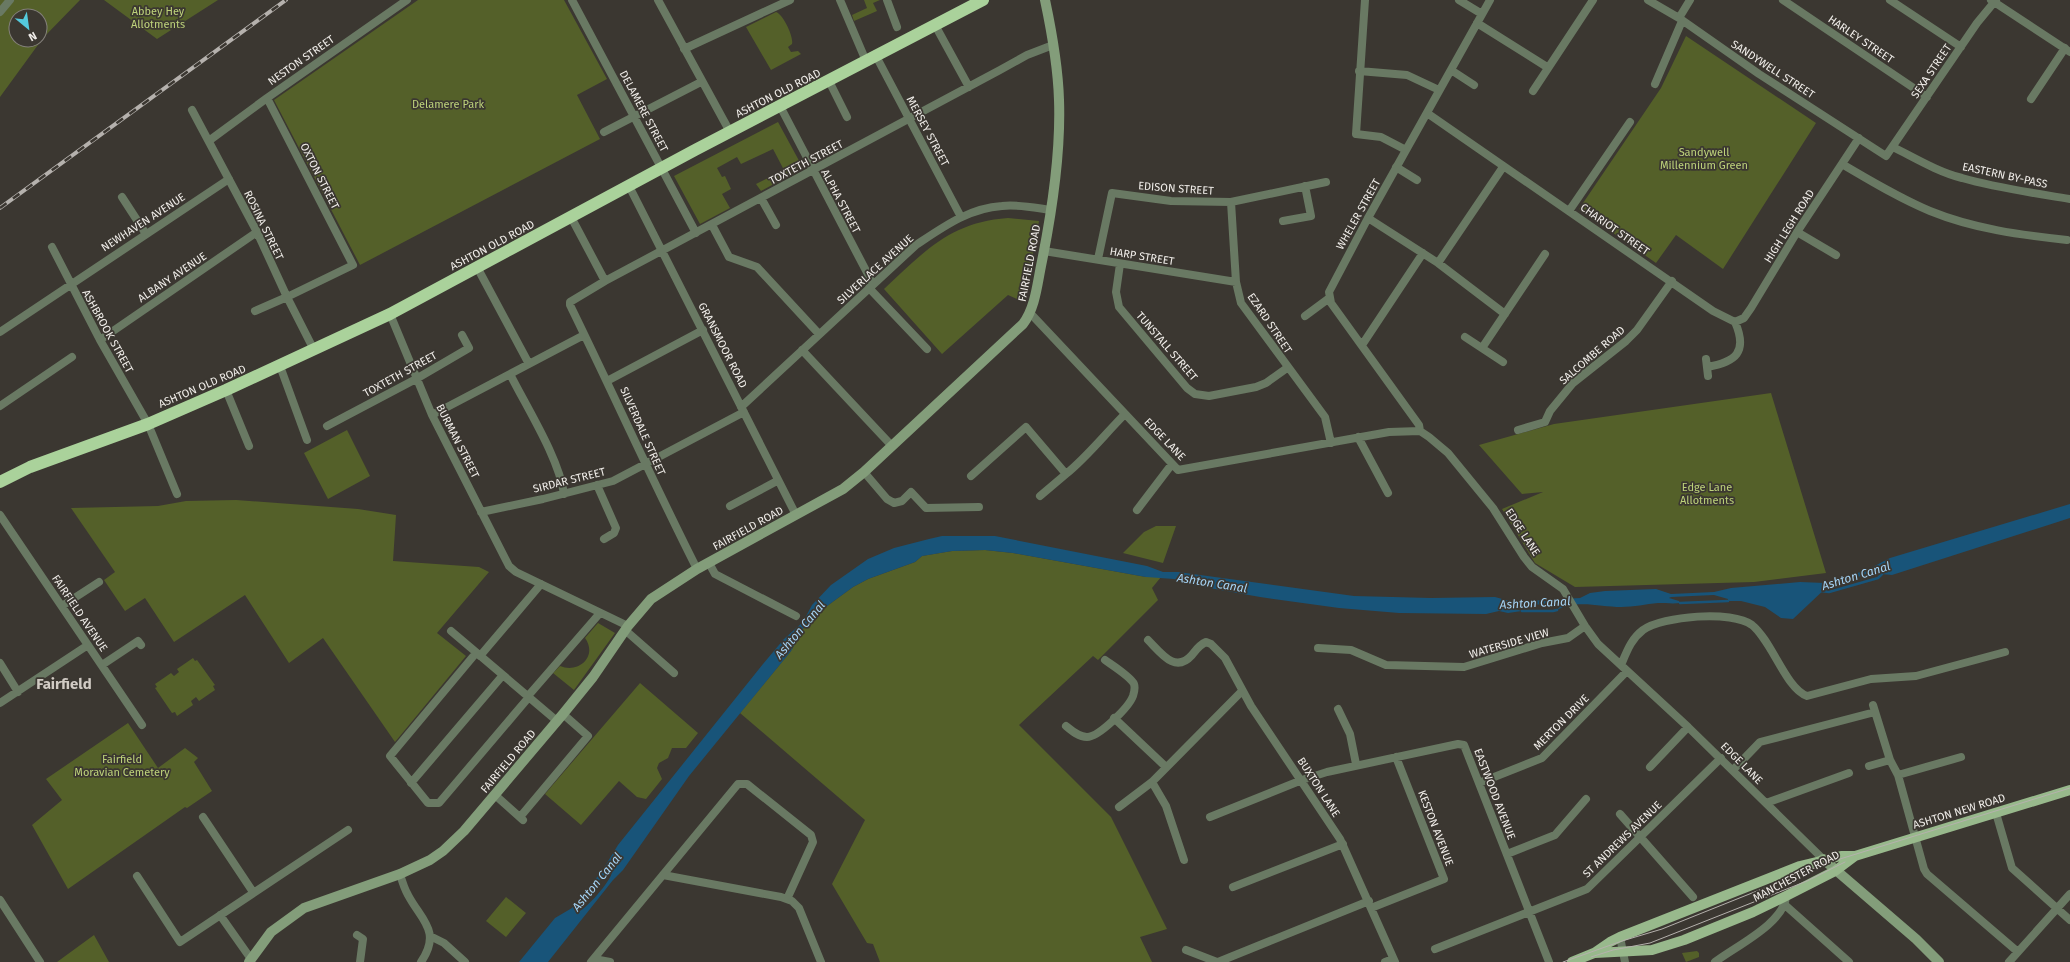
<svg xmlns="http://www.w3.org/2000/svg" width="2070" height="962" font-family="'Fira Sans',sans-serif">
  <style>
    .green { fill: #546029; fill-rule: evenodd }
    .water { fill: #185479; fill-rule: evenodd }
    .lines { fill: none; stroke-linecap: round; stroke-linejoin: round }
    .stream { stroke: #185479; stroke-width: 2.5 }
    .street { stroke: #697963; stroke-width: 8 }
    .secondary { stroke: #839d7a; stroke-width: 10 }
    .primary { stroke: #98b98c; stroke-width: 10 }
    .highway { stroke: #aad29b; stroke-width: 12 }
    .tram { stroke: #b5b1ad; stroke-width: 1 }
    .rail-casing { stroke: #b5b1ad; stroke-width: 4 }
    .rail { stroke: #3b3731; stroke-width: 2.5; stroke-dasharray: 8; stroke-linecap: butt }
    .labels { text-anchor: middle; stroke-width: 3.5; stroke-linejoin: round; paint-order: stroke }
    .park-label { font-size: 11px; fill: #bdd27a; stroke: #3b3731 }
    .street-label { font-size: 11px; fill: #f1eeea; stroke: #3b3731 }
    .water-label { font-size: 12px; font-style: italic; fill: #a5d4f6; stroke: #3b3731 }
    .district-label { font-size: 15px; font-weight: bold; fill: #d1cbc4; stroke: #3b3731 }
  </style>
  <rect width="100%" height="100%" fill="#3b3731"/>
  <path class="green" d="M 0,0 L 80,0 L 43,38 L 0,97 ZM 16,16 L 40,16 L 40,40 L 16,40 Z
    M 104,0 L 218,0 L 157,39 Z
    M 418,0 L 564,0 L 607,79 L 577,95 L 600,139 L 360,265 L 274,100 Z
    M 864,0 L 880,0 L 873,3 L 877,11 L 854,21 L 852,15 L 867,8 Z
    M 776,12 C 783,14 794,37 792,44 L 788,47 L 791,52 L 798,51 L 801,54 L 771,70 L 746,27 Z
    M 1686,36 L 1816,123 L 1723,269 L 1676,235 L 1656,263 L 1579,209 L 1661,88 Z
    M 778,122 L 803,168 L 761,191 L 756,184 L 784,170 L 773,149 L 741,164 L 737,157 L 717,168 L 722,177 L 725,176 L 731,189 L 722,194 L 730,208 L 700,224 L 674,176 Z
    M 1008,218 L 1039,221 L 1024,302 L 1008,295 L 942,354 L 884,289 C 924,252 950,222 1008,218 Z
    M 1771,393 L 1826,573 L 1754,582 L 1575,587 L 1535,563 L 1502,509 L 1543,492 L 1522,494 L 1479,445 L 1554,424 Z
    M 347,430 L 370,476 L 328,499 L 304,453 Z
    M 236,500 L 358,509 L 396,515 L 393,561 L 479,567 L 489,572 L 437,633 L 466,656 L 395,742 L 323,638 L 289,663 L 245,595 L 174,642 L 145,598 L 125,611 L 104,580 L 115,572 L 71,508 L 158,506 L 186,501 Z
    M 1156,526 L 1176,526 L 1163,563 L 1123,553 L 1144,532 Z
    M 985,550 L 1013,553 L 1146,577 L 1161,577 L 1152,588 L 1158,600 L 1098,660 L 1093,656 L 1019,725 L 1111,817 L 1167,929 L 1140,937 L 1152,962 L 880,962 L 873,944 L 867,943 L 832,884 L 865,820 L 740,713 L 791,651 L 804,627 L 812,617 L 853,587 L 868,579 L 915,562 L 922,556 L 952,551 Z
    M 598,623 L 615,633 L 574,690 L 553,673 L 560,666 C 579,674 598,656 585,638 Z
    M 193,658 L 195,661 L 197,660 L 215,685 L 213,686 L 215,690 L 199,701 L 196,697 L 191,701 L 193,705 L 177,716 L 175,712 L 172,713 L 155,688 L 157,687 L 155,684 L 171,673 L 174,676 L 179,672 L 177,669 Z
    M 640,683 L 698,733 L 686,748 L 672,748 L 668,758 L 659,763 L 657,768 L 662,779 L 646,799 L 637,797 L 619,781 L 581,825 L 545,794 Z
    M 128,723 L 158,768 L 185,748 L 198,758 L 194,762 L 212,791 L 187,808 L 185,807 L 68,889 L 32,825 L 62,800 L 46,779 Z
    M 506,897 L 526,913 L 506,937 L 486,921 Z
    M 94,935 L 109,962 L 57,962 Z
    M 1697,951 L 1699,953 L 1699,957 L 1686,962 L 1682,953 Z"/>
  <path class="water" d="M 2070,504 L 2070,518 L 1892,575 L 1870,573 L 1827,587 L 1793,619 L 1781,618 L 1765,607 L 1741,601 L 1728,601 L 1728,599 L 1714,595 L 1671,597 L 1669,598 L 1679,601 L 1680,603 C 1673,604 1666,603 1658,603 C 1646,604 1634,607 1621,607 C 1601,607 1576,599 1557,610 L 1561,605 L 1560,604 L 1514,605 L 1513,607 L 1515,609 L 1522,611 L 1508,613 L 1499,611 L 1486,614 L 1399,613 L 1339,608 L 1260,597 L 1187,584 L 1174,579 L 1146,577 L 1013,553 L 985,550 L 952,551 L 922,556 L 915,562 L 868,579 L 853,587 L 812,617 L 804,627 L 791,651 L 689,776 L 623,870 L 613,880 L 548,962 L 519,962 L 555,918 L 572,908 L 602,871 L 618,845 L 763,664 L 784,639 L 803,622 L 812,605 L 831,585 L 868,559 L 894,548 L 929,539 L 942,536 L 995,536 L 1147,566 L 1163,572 L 1178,572 L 1354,596 L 1431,598 L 1495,597 L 1513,602 L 1580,598 L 1590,593 L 1605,591 L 1656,589 L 1671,594 L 1714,592 L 1731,588 L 1800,582 L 1825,583 L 1867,570 L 1890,558 ZM 612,871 C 613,879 585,911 576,913 L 578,907 L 604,875 Z"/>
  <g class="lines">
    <path class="stream" d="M 1821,591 L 1829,592 L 1878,578 L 1882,574
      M 1680,603 L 1728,601
      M 1522,611 L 1553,611 L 1557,610"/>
    <path class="street" d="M 572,0 L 696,233
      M 658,0 L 730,132
      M 840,0 L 866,61
      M 887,0 L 897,27
      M 1365,0 L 1356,134 L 1381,137 L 1406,150
      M 1459,0 L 1482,14
      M 1648,0 L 1679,18 L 1759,74 L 1886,156 L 1977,23 L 1996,0
      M 1783,0 L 1927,97
      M 1890,0 L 1961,47
      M 1991,0 L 2070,52
      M 0,12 L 10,0
      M 1679,18 L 1690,0
      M 1477,23 L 1547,67
      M 935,25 L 969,87
      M 684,49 L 790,0
      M 876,56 L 961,217
      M 1451,70 L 1474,85
      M 1359,71 L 1407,75 L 1439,90
      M 829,81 L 847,117
      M 1655,84 L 1682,21
      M 1533,91 L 1593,0
      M 2031,99 L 2065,48
      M 780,106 L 873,284
      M 192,110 L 257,232 L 287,297 L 314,350
      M 1427,113 L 1713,311 L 1735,322 C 1748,352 1736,362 1707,367
      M 604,132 L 701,82
      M 210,140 L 267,98 L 407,0
      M 1893,147 C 1915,158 1938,172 1962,178 C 1997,188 2034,193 2070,199
      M 1842,164 C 1871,181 1899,198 1930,211 C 1974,229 2021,235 2067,240
      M 1396,167 L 1417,180
      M 629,186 L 796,515
      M 122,197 L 146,234
      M 761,198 L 776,225
      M 1231,202 L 1236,282 L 1241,303 L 1325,417 L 1331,443
      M 1569,211 L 1630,122
      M 571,217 L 605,281
      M 1368,218 L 1438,263 L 1505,314
      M 1283,221 L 1311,216 L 1305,186
      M 712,225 L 729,257 L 757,267 L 819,334
      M 1797,232 L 1836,255
      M 52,247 L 100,340 L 148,424 L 177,494
      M 1044,251 L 1236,282
      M 1098,259 L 1112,193 L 1171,201 L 1231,202 L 1326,182
      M 1438,263 L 1503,167
      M 1120,264 L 1116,292 L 1119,307 L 1187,388 L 1195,394 L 1209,396 L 1256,387 L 1266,383 L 1287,368
      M 477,267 L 529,364
      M 869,288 L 927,349
      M 255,311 L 287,297 L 353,265 L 267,98
      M 390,314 L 432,415 L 509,566 L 516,572 L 628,626
      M 1031,314 L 1178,470 L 1389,432 L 1420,431 L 1429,437 L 1448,453 L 1493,508 L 1524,557 L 1532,567 L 1563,589 L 1585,626 L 1598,644 L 1688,727 L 1823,859
      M 1305,316 L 1328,299
      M 1735,322 L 1744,318 L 1751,308 L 1797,232 L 1859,138
      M 0,332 L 229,179
      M 1465,337 L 1503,362
      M 100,340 L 257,232
      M 1362,345 L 1423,253
      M 1482,348 L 1545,254
      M 802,350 L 892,446
      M 1706,359 L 1708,376
      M 280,366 L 307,440
      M 510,374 C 527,408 559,458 564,494
      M 607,381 L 703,330
      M 226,390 L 249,446
      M 0,406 L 72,357
      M 741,407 L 916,245 C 943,227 969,208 1002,206 C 1018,204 1036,208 1051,210
      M 432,415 L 584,335
      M 327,426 L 416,379 L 469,348 L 462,335
      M 1518,430 L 1545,422 L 1550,411 L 1573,383 L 1626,341 L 1637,330 L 1672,281
      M 1420,431 L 1419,425 L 1331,303 L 1329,292 L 1368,218 L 1490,0
      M 1358,437 L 1388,493
      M 864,472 L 887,499 L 894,503 L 902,501 L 911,492 L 926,508 L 979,507
      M 971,476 L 1026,427 L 1066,474 C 1088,456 1105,434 1125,414
      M 597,485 L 616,528 L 614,533 L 604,539
      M 1040,496 L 1066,474
      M 730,506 L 777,481
      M 1137,510 L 1172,464
      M 481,512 L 543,499 L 613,481 L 744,412
      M 0,515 L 142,725
      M 709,563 L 715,574 L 796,616
      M 697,569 C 653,482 613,393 570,305 L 570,302 L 605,281 L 1000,70 L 1027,55 L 1053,45
      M 62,606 L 99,582
      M 625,630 L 674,673
      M 451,631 L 557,721
      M 1148,640 C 1161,653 1175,674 1192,655 C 1196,650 1199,645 1206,642 L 1211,644 L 1225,658 L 1251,706 L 1340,839 L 1395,962
      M 1318,648 L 1351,650 L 1386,665 L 1464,667 L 1542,643 L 1568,638 L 1585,626
      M 476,653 L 390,756 L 428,803 L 439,803 L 529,697
      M 480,656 L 541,584
      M 0,663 L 18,692
      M 102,665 L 138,641 L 141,645
      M 1621,665 C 1627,651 1631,639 1643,630 C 1663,616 1732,610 1752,625 C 1772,641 1786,689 1807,696 L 1871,679 L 1916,676 L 2005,652
      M 528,696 L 600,613
      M 0,703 L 88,645
      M 1873,705 L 1890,760 L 1898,775 L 1924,869 L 1927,874 L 2018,952
      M 1338,709 L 1350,734 L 1356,764
      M 1114,718 L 1166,767
      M 1066,726 C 1072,731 1079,737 1087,737 C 1099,737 1129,707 1133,696 C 1134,693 1135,687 1134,684 C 1131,677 1112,665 1105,660
      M 1869,766 L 1890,760
      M 1650,767 L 1688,727
      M 1733,770 L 1760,742 L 1875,712
      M 1898,775 L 1961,757
      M 1152,782 L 1166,806 L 1184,860
      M 411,783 L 503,675
      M 1479,783 L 1542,758 L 1627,671
      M 495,795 L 523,820
      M 1766,803 L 1849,773
      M 1119,807 L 1152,782 L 1242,691
      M 1996,813 L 2012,868 L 2070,920
      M 1620,814 L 1693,897
      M 203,817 L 253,892
      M 520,817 L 588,736 L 563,714
      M 1210,817 L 1302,780 L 1327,772 L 1458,744 L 1464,745 L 1549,962
      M 1507,854 L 1555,835 L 1586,799
      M 400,874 C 402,881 404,888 408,895 C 421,920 442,931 421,962
      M 663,875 L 781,897 L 792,901 L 799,908 L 821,962
      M 137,876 L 180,942 L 348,830
      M 1233,887 L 1343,844
      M 0,900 L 40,962
      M 1785,905 L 1849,962
      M 1371,908 L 1444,879 L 1396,757
      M 220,915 L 251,959
      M 357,935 L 363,939 L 360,962
      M 430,936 L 444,943 L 465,962
      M 1620,937 L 1625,962
      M 1435,949 L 1587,889 L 1721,758
      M 1186,950 L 1217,962
      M 594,959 L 610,962
      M 591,962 L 738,784 L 747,784 L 811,835 L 813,842 L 787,899
      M 1218,962 L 1369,901
      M 1385,962 L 1393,959
      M 1715,962 C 1734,947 1785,923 1786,896
      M 2009,962 L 2070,894"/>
    <path class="secondary" d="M 1823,859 L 1916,939 L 1939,962
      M 249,962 L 271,932 L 304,908 L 400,874 L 430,860 L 443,851 L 464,831 L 563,714 L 593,677 L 628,626 L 651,599 L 697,569 L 843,489 L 864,472 L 1023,324 C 1035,308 1037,286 1041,266 C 1052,212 1061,155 1059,100 C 1058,66 1052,33 1045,0"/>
    <path class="primary" d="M 1595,953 L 1652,950 L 1684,940 L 1753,912 L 1786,896 L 1835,871 L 1855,856
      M 1572,962 L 1594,953 L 1610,942 L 1620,937 L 1800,866 L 1841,856 L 1855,856 L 2070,790"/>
    <path class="highway" d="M 0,482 L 30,467 L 148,424 L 226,390 L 390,314 L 695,150 L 983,0"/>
    <path class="tram" d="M 1591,957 L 1613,950 L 1650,943 L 1807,881 L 1845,862
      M 1563,962 L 1622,941 L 1662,929 L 1827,863 L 2070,788"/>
    <g class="rail-casing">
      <path id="rail" d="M 0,208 L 286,0"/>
    </g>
    <use href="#rail" class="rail"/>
  </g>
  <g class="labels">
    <g class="park-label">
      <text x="158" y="15">Abbey Hey<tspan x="158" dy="13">Allotments</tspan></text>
      <text x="448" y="108">Delamere Park</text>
      <text x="1704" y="156">Sandywell<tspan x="1704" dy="13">Millennium Green</tspan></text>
      <text x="1707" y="491">Edge Lane<tspan x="1707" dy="13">Allotments</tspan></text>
      <text x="122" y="763">Fairfield<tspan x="122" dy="13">Moravian Cemetery</tspan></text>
    </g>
    <g class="street-label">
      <text transform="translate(1861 39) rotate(34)" y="4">HARLEY STREET</text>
      <text transform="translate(301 60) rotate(-35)" y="4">NESTON STREET</text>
      <text transform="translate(1773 69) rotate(33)" y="4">SANDYWELL STREET</text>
      <text transform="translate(1931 71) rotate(-56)" y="4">SEXA STREET</text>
      <text transform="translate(778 93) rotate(-27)" y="4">ASHTON OLD ROAD</text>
      <text transform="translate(644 111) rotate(62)" y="4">DELAMERE STREET</text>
      <text transform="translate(928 131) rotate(62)" y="4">MERSEY STREET</text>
      <text transform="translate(806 162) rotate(-28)" y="4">TOXTETH STREET</text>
      <text transform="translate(2005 175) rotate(12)" y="4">EASTERN BY-PASS</text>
      <text transform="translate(320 176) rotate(63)" y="4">OXTON STREET</text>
      <text transform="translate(1176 188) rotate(4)" y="4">EDISON STREET</text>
      <text transform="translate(841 201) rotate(62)" y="4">ALPHA STREET</text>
      <text transform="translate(1358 214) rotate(-61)" y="4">WHELER STREET</text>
      <text transform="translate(143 222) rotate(-33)" y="4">NEWHAVEN AVENUE</text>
      <text transform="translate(264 225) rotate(64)" y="4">ROSINA STREET</text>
      <text transform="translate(1789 226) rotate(-58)" y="4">HIGH LEGH ROAD</text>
      <text transform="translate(1615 229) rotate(35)" y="4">CHARIOT STREET</text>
      <text transform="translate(492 245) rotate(-28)" y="4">ASHTON OLD ROAD</text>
      <text transform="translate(1142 256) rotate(9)" y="4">HARP STREET</text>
      <text transform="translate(1029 263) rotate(-79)" y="4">FAIRFIELD ROAD</text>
      <text transform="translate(875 269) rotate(-42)" y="4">SILVERLACE AVENUE</text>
      <text transform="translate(172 277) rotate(-34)" y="4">ALBANY AVENUE</text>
      <text transform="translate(1270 323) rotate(56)" y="4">EZARD STREET</text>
      <text transform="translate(108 331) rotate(61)" y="4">ASHBROOK STREET</text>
      <text transform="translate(723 345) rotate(63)" y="4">GRANSMOOR ROAD</text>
      <text transform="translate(1167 346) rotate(49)" y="4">TUNSTALL STREET</text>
      <text transform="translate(1592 355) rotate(-41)" y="4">SALCOMBE ROAD</text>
      <text transform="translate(400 374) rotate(-29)" y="4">TOXTETH STREET</text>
      <text transform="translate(202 386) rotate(-23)" y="4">ASHTON OLD ROAD</text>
      <text transform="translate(643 431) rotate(66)" y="4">SILVERDALE STREET</text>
      <text transform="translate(1165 439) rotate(46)" y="4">EDGE LANE</text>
      <text transform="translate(458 441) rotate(63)" y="4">BURMAN STREET</text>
      <text transform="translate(569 480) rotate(-14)" y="4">SIRDAR STREET</text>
      <text transform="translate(748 528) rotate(-29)" y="4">FAIRFIELD ROAD</text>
      <text transform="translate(1523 532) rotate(57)" y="4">EDGE LANE</text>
      <text transform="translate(80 613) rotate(56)" y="4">FAIRFIELD AVENUE</text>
      <text transform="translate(1509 643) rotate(-16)" y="4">WATERSIDE VIEW</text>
      <text transform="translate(1561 722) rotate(-45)" y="4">MERTON DRIVE</text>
      <text transform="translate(508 761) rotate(-50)" y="4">FAIRFIELD ROAD</text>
      <text transform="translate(1742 763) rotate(45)" y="4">EDGE LANE</text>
      <text transform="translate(1319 787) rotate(57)" y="4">BUXTON LANE</text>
      <text transform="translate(1495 794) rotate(69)" y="4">EASTWOOD AVENUE</text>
      <text transform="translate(1959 811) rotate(-17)" y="4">ASHTON NEW ROAD</text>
      <text transform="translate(1436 828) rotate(69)" y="4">KESTON AVENUE</text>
      <text transform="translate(1622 839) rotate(-44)" y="4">ST ANDREWS AVENUE</text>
      <text transform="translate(1796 876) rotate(-28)" y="4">MANCHESTER ROAD</text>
    </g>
    <g class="water-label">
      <text transform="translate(1856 576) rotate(-17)" y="4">Ashton Canal</text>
      <text transform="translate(1212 583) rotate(9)" y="4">Ashton Canal</text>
      <text transform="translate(1535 603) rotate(-3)" y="4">Ashton Canal</text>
      <text transform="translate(800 630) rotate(-50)" y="4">Ashton Canal</text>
      <text transform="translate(597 882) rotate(-51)" y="4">Ashton Canal</text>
    </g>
    <g class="district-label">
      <text x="64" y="689">Fairfield</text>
    </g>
  </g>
  <g transform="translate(28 28) rotate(151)"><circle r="19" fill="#3b3731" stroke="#84807b"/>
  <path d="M0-3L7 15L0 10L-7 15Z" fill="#54cadd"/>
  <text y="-6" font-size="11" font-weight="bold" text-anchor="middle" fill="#f1eeea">N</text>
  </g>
</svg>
